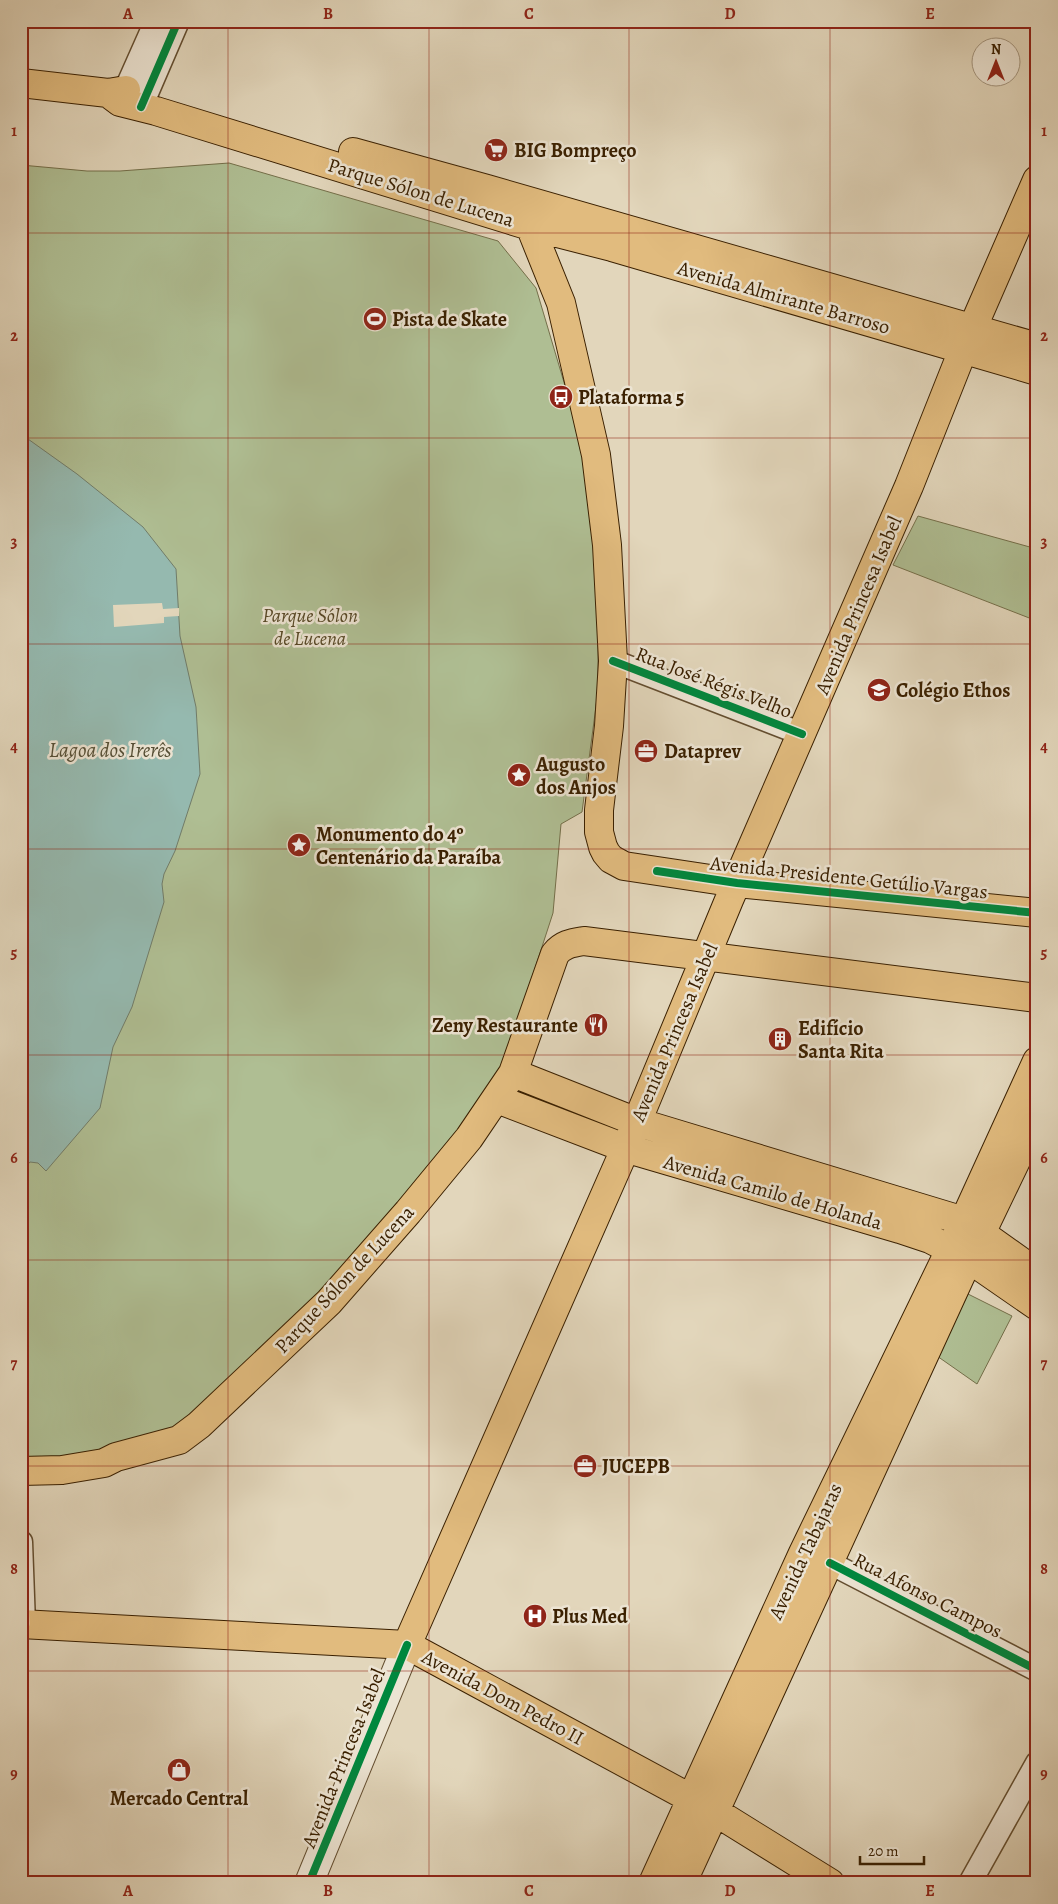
<svg xmlns="http://www.w3.org/2000/svg" width="1058" height="1904" font-family="Alegreya,serif">
  <style>
    .green { fill: #afbe93; stroke: #746f4a }
    .water { fill: #95b9af; stroke: #717c69 }
    .pier { fill: #e2d6bb }
    .lines { fill: none; stroke-linecap: round; stroke-linejoin: round }
    .minor-casing { stroke: #644e30; stroke-width: 25 }
    .tertiary-casing { stroke: #644e30; stroke-width: 30 }
    .primary-casing { stroke: #3a2001; stroke-width: 30 }
    .minor { stroke: #ece4d3; stroke-width: 22 }
    .tertiary { stroke: #ece4d3; stroke-width: 28 }
    .primary { stroke: #e1bb7e; stroke-width: 28 }
    .cycleway-casing { stroke: #ece4d3; stroke-width: 11 }
    .cycleway { stroke: #00873e; stroke-width: 8 }
    .grid { fill: none; stroke: #8f2418; stroke-width: 1; stroke-opacity: 0.55 }
    .labels { text-anchor: middle; stroke-width: 5; stroke-linejoin: round; paint-order: stroke }
    .poi-label { font-size: 20px; font-weight: bold; fill: #3a2001; stroke: #ece4d3; text-anchor: start }
    .street-label { font-size: 20px; fill: #3a2001; stroke: #ece4d3 }
    .park-label { font-size: 20px; font-style: italic; fill: #574826; stroke: #ece4d3 }
    .water-label { font-size: 21px; font-style: italic; fill: #554e35; stroke: #ece4d3 }
    .neatline { fill: none; stroke: #8f2418; stroke-width: 2 }
    .grid-label { font-size: 16px; text-anchor: middle; font-weight: bold; fill: #8f2418 }
  </style>
  <rect width="100%" height="100%" fill="#e2d6bb"/>
  <filter id="stains"><feTurbulence type="fractalNoise" baseFrequency=".004" numOctaves="4"/><feColorMatrix values="0 0 0 0 .2 0 0 0 0 .09 0 0 0 0 .02 0 0 0 .5 -.17"/></filter>
  <radialGradient id="worn" r=".72"><stop offset=".6" stop-color="#630" stop-opacity="0"/><stop offset="1" stop-color="#630" stop-opacity=".3"/></radialGradient>
  <path class="green" d="M 229,163 L 498,241 L 536,288 L 585,453 L 598,571 L 598,691 L 582,812 L 561,824 L 553,913 L 496,1088 L 290,1335 L 172,1440 L 56,1462 L 21,1458 L 21,165 L 87,171 L 120,171 Z
    M 918,516 L 1037,549 L 1037,621 L 893,565 Z
    M 968,1294 L 1012,1316 L 977,1384 L 937,1356 Z"/>
  <path class="water" d="M 21,434 L 77,474 L 143,527 L 176,569 L 180,636 L 196,707 L 200,774 L 175,851 L 164,874 L 162,884 L 164,902 L 132,1007 L 113,1047 L 100,1108 L 46,1171 L 38,1163 L 30,1162 L 21,1172 Z"/>
  <path class="pier" d="M 162,603 L 163,609 L 179,608 L 179,616 L 164,617 L 164,623 L 114,627 L 113,605 Z"/>
  <g class="lines">
    <g class="minor-casing">
      <path id="minor" d="M 120,102 L 156,21
        M 141,107 L 178,21
        M 613,661 L 802,734
        M 21,1542 L 24,1624
        M 830,1563 L 1037,1670
        M 970,1883 L 1037,1763"/>
    </g>
    <g class="tertiary-casing">
      <path id="tertiary" d="M 309,1883 L 407,1645"/>
    </g>
    <g class="primary-casing">
      <path id="primary" d="M 21,83 L 108,93 L 126,90
        M 108,93 L 120,102 L 156,111 L 530,226 L 561,303 L 596,455 L 607,545 L 613,661 L 609,726 L 599,810 L 599,832 L 603,847 L 606,853 L 611,859 L 624,866 L 737,883 L 1037,913
        M 353,152 L 487,189 L 1037,347
        M 530,226 L 612,247 L 1037,371
        M 513,1073 L 637,1122 L 964,1221 L 1037,1273
        M 497,1099 L 625,1148 L 900,1229 L 930,1239 L 969,1259 L 1037,1306
        M 21,1471 L 62,1470 L 104,1463 L 116,1457 L 179,1440 L 199,1425 L 329,1302 L 408,1212 L 469,1138 L 513,1073 L 555,954 C 563,944 572,943 584,941 L 1037,998
        M 21,1624 L 407,1645 L 714,1811 L 830,1883
        M 407,1645 L 637,1122 L 729,900 L 909,486 L 963,350 L 1037,180
        M 653,1883 L 803,1553 L 964,1221 L 1037,1061
        M 682,1883 L 961,1275 L 1037,1117"/>
    </g>
    <use href="#minor" class="minor"/>
    <use href="#tertiary" class="tertiary"/>
    <use href="#primary" class="primary"/>
    <g class="cycleway-casing">
      <path id="cycleway" d="M 141,107 L 178,21
        M 613,661 L 802,734
        M 657,871 L 737,883 L 1037,913
        M 21,1542 L 24,1624
        M 830,1563 L 1037,1670
        M 309,1883 L 407,1645"/>
    </g>
    <use href="#cycleway" class="cycleway"/>
  </g>
  <path class="grid" d="M 228,21 L 228,1883M 429,21 L 429,1883M 629,21 L 629,1883M 830,21 L 830,1883M 21,233 L 1037,233M 21,438 L 1037,438M 21,644 L 1037,644M 21,849 L 1037,849M 21,1055 L 1037,1055M 21,1260 L 1037,1260M 21,1466 L 1037,1466M 21,1671 L 1037,1671"/>
  <defs>
    <g id="supermarket-disc" transform="scale(1.25)"><circle r="9.5" fill="#8f2418" stroke="#ece4d3"/><path d="M-6-5.5h2.5l.6 2H6L4.5 2H-2.5L-4.4-4H-6ZM-1.5 3.2a1.3 1.3 0 1 0 .1 0ZM3 3.2a1.3 1.3 0 1 0 .1 0Z" fill="#fff"/></g>
    <g id="stadium-disc" transform="scale(1.25)"><circle r="9.5" fill="#8f2418" stroke="#ece4d3"/><path d="M0-5a6.5 5 0 1 0 0 10a6.5 5 0 1 0 0-10ZM-3.5-1.8h7v3.6h-7Z" fill="#fff"/></g>
    <g id="bus-disc" transform="scale(1.25)"><circle r="9.5" fill="#8f2418" stroke="#ece4d3"/><path d="M-5-6H5V4H4V6H2V4H-2V6H-4V4H-5ZM-3.5-4V0h7V-4ZM-3.5 1.2v1.5H-2V1.2ZM2 1.2v1.5H3.5V1.2Z" fill="#fff"/></g>
    <g id="school-disc" transform="scale(1.25)"><circle r="9.5" fill="#8f2418" stroke="#ece4d3"/><path d="M0-5L7-2L0 1L-7-2ZM-4 1L0 2.5L4 1V4Q0 6-4 4Z" fill="#fff"/></g>
    <g id="office-disc" transform="scale(1.25)"><circle r="9.5" fill="#8f2418" stroke="#ece4d3"/><path d="M-6-3h4V-5.5h4V-3h4V5H-6ZM-1-4.5V-3h2v-1.5ZM-6 0V1H6V0Z" fill="#fff"/></g>
    <g id="sight-disc" transform="scale(1.25)"><circle r="9.5" fill="#8f2418" stroke="#ece4d3"/><path d="M0-6L1.8-2.2L6-1.7L2.9 1.2L3.7 5.4L0 3.3L-3.7 5.4L-2.9 1.2L-6-1.7L-1.8-2.2Z" fill="#fff"/></g>
    <g id="restaurant-disc" transform="scale(1.25)"><circle r="9.5" fill="#8f2418" stroke="#ece4d3"/><path d="M-5-6h1v4h1v-4h1v4h1v-4h1v5L-1.5 .5V6h-2V.5L-5-1ZM5-6V6H3V1.5H1.5Q1.5-4 5-6Z" fill="#fff"/></g>
    <g id="building-disc" transform="scale(1.25)"><circle r="9.5" fill="#8f2418" stroke="#ece4d3"/><path d="M-4-6H4V6H1V3H-1V6H-4ZM-2.5-4.3h1.7v1.8h-1.7ZM.8-4.3h1.7v1.8H.8ZM-2.5-1h1.7V.8h-1.7ZM.8-1h1.7V.8H.8Z" fill="#fff"/></g>
    <g id="hospital-disc" transform="scale(1.25)"><circle r="9.5" fill="#8f2418" stroke="#ece4d3"/><path d="M-5-5h3v3.5h4V-5h3V5h-3V1.5h-4V5h-3Z" fill="#fff"/></g>
    <g id="shop-disc" transform="scale(1.25)"><circle r="9.5" fill="#8f2418" stroke="#ece4d3"/><path d="M-5-2.5h2.3a2.7 3.5 0 0 1 5.4 0H5L5.5 6h-11ZM-1.5-2.5h3a1.5 2.3 0 0 0-3 0Z" fill="#fff"/></g>
  </defs>
  <g fill-rule="evenodd">
    <use href="#supermarket-disc" x="496" y="150"/>
    <use href="#stadium-disc" x="375" y="319"/>
    <use href="#bus-disc" x="561" y="397"/>
    <use href="#school-disc" x="879" y="690"/>
    <use href="#office-disc" x="646" y="751"/>
    <use href="#sight-disc" x="519" y="775"/>
    <use href="#sight-disc" x="299" y="845"/>
    <use href="#restaurant-disc" x="596" y="1025"/>
    <use href="#building-disc" x="780" y="1039"/>
    <use href="#office-disc" x="585" y="1466"/>
    <use href="#hospital-disc" x="535" y="1616"/>
    <use href="#shop-disc" x="179" y="1770"/>
  </g>
  <g class="labels">
    <g class="poi-label">
      <text x="514" y="157">BIG Bompreço</text>
      <text x="392" y="326">Pista de Skate</text>
      <text x="578" y="404">Plataforma 5</text>
      <text x="896" y="697">Colégio Ethos</text>
      <text x="664" y="758">Dataprev</text>
      <text x="536" y="771">Augusto<tspan x="536" dy="23">dos Anjos</tspan></text>
      <text x="316" y="841">Monumento do 4º<tspan x="316" dy="23">Centenário da Paraíba</tspan></text>
      <text x="578" y="1032" text-anchor="end">Zeny Restaurante</text>
      <text x="798" y="1035">Edifício<tspan x="798" dy="23">Santa Rita</tspan></text>
      <text x="602" y="1473">JUCEPB</text>
      <text x="552" y="1623">Plus Med</text>
      <text x="179" y="1805" text-anchor="middle">Mercado Central</text>
    </g>
    <g class="street-label">
      <text transform="translate(421 192) rotate(17)" y="7">Parque Sólon de Lucena</text>
      <text transform="translate(784 297) rotate(16)" y="7">Avenida Almirante Barroso</text>
      <text transform="translate(858 605) rotate(-67)" y="7">Avenida Princesa Isabel</text>
      <text transform="translate(714 682) rotate(21)" y="7">Rua José Régis Velho</text>
      <text transform="translate(849 877) rotate(6)" y="7">Avenida Presidente Getúlio Vargas</text>
      <text transform="translate(674 1032) rotate(-67)" y="7">Avenida Princesa Isabel</text>
      <text transform="translate(773 1192) rotate(16)" y="7">Avenida Camilo de Holanda</text>
      <text transform="translate(344 1279) rotate(-47)" y="7">Parque Sólon de Lucena</text>
      <text transform="translate(805 1551) rotate(-65)" y="7">Avenida Tabajaras</text>
      <text transform="translate(928 1595) rotate(27)" y="7">Rua Afonso Campos</text>
      <text transform="translate(503 1697) rotate(28)" y="7">Avenida Dom Pedro II</text>
      <text transform="translate(343 1758) rotate(-68)" y="7">Avenida Princesa Isabel</text>
    </g>
    <g class="park-label">
      <text x="310" y="622">Parque Sólon<tspan x="310" dy="23">de Lucena</tspan></text>
    </g>
    <g class="water-label">
      <text x="110" y="757">Lagoa dos Irerês</text>
    </g>
  </g>
  <rect width="1058" height="1904" fill="none" stroke="#e2d6bb" stroke-width="55"/>
  <g transform="translate(996 62)"><circle r="24" fill="#ece4d3" stroke="#a5967f"/>
  <path d="M0-4L9 19L0 12L-9 19Z" fill="#8f2418"/>
  <text y="-8" font-size="14" font-weight="bold" text-anchor="middle" fill="#3a2001">N</text>
  </g>
  <path d="M860 1856v8h64v-8" fill="none" stroke="#3a2001" stroke-width="2.5"/>
  <text x="868" y="1856" font-size="15" fill="#3a2001" stroke="#ece4d3" stroke-width="4" paint-order="stroke">20 m</text>
  <rect x="28" y="28" width="1002" height="1848" class="neatline"/>
  <g class="grid-label">
    <text x="128" y="19">A</text>
    <text x="328" y="19">B</text>
    <text x="529" y="19">C</text>
    <text x="730" y="19">D</text>
    <text x="930" y="19">E</text>
    <text x="14" y="136">1</text>
    <text x="1044" y="136">1</text>
    <text x="14" y="341">2</text>
    <text x="1044" y="341">2</text>
    <text x="14" y="547">3</text>
    <text x="1044" y="547">3</text>
    <text x="14" y="752">4</text>
    <text x="1044" y="752">4</text>
    <text x="14" y="958">5</text>
    <text x="1044" y="958">5</text>
    <text x="14" y="1163">6</text>
    <text x="1044" y="1163">6</text>
    <text x="14" y="1369">7</text>
    <text x="1044" y="1369">7</text>
    <text x="14" y="1574">8</text>
    <text x="1044" y="1574">8</text>
    <text x="14" y="1779">9</text>
    <text x="1044" y="1779">9</text>
    <text x="128" y="1896">A</text>
    <text x="328" y="1896">B</text>
    <text x="529" y="1896">C</text>
    <text x="730" y="1896">D</text>
    <text x="930" y="1896">E</text>
  </g>
  <rect width="100%" height="100%" filter="url(#stains)"/>
  <rect width="100%" height="100%" fill="url(#worn)"/>
</svg>
